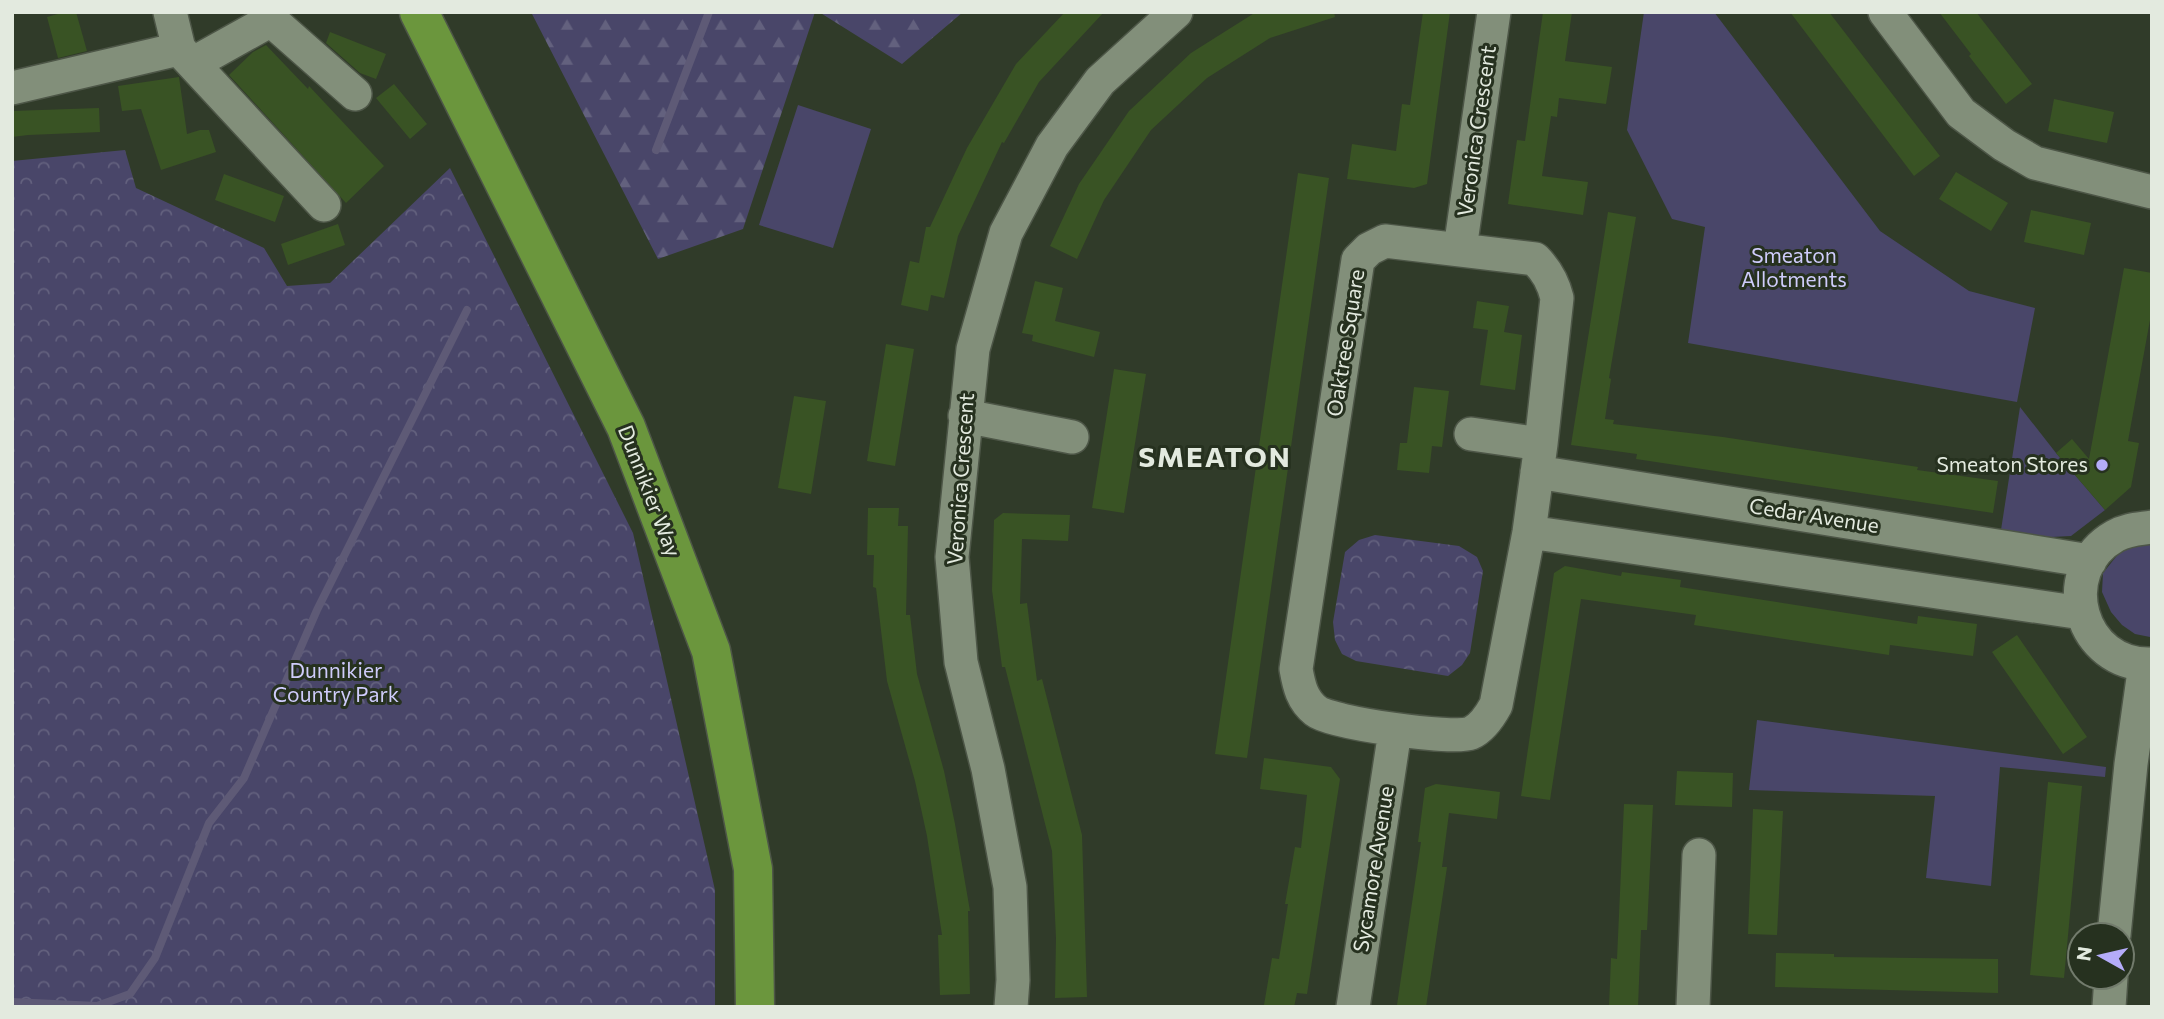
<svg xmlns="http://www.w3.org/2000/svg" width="2164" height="1019" font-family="Commissioner,sans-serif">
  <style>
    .green { fill: #494669 }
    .forest { fill: url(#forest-firs) }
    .park { fill: url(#park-crowns) }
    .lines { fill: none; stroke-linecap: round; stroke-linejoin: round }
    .stream { stroke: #5e5a76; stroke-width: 8 }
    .building { fill: #395324 }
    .minor-casing { stroke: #4d5647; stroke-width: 36 }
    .major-casing { stroke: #4d5647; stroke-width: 41 }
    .minor { stroke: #828f7a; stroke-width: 33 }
    .major { stroke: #6b963d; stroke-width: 38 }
    .poi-dot { fill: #b4acf9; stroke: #26311f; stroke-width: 2.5 }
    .labels { text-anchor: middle; stroke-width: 6; stroke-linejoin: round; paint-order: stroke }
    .street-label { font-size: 21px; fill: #e3eadf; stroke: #26311f }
    .park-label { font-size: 21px; fill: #cfccfb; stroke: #26311f }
    .poi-label { font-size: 21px; fill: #e3eadf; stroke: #26311f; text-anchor: end }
    .district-label { font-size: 28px; font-weight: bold; letter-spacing: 2px; fill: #e3eadf; stroke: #26311f }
  </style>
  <defs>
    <pattern id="forest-firs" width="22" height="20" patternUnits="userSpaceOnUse" patternTransform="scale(1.75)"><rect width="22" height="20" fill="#494669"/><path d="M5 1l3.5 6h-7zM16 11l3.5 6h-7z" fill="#63617e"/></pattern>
    <pattern id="park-crowns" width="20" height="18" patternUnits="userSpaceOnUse" patternTransform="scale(1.75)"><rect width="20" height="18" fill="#494669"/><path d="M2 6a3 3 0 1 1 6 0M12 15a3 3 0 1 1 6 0" fill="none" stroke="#63617e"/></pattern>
  </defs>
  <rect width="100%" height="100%" fill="#303b29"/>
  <path class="green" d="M 1644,12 L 1714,12 L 1880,231 L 1969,291 L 2035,308 L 2017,402 L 1688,343 L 1705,227 L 1672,219 L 1627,130 Z
    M 798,105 L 871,129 L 833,248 L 759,225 Z
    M 2020,407 L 2056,453 L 2105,510 L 2071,536 L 2051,537 L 2001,530 Z
    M 2152,539 L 2150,637 L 2135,634 L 2122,625 L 2111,612 L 2102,592 L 2103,573 L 2123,548 Z
    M 1757,720 L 2106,767 L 2105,777 L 2000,767 L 1991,886 L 1926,878 L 1935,796 L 1749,790 Z"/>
  <path class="forest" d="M 531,12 L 815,12 L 743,229 L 658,259 Z
    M 819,12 L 963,12 L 902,64 Z"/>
  <path class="park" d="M 125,150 L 136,188 L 264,248 L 287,286 L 330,283 L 450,168 L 633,533 L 715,890 L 715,1007 L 12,1007 L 12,161 Z
    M 1375,535 L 1459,546 L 1477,557 L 1483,571 L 1470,653 L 1462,665 L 1448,676 L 1356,661 L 1342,654 L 1335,640 L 1333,622 L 1345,552 L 1359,540 Z"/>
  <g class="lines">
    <path class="stream" d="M 656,150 L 709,12
      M 12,1002 L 97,1006 L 130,994 L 155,958 L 209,823 L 244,778 L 317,610 L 467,310"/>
  </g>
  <path class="building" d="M 65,12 L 76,12 L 87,51 L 58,58 L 47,17 Z
    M 1065,12 L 1104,12 L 1039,82 L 1004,143 L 1002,142 L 958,236 L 944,298 L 931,295 L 928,311 L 901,305 L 910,261 L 919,263 L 926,227 L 930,227 L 967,148 L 1016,64 Z
    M 1256,12 L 1334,12 L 1335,17 L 1270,38 L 1207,78 L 1151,130 L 1104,200 L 1077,259 L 1050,246 L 1079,184 L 1129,111 L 1191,53 Z
    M 1423,12 L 1450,12 L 1427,184 L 1414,188 L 1347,179 L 1352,144 L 1396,151 L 1402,104 L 1410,105 Z
    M 1543,12 L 1572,12 L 1565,61 L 1612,67 L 1606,104 L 1559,98 L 1557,117 L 1551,116 L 1542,176 L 1588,182 L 1583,215 L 1508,204 L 1517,140 L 1525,141 Z
    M 1790,12 L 1829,12 L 1940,156 L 1914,176 Z
    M 1939,12 L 1976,12 L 2032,84 L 2006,104 L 1969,56 L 1971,54 Z
    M 330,32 L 386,54 L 376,79 L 360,73 L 326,43 Z
    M 266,45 L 308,89 L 309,86 L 384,166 L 346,203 L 229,75 L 253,52 Z
    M 179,77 L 187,134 L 200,130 L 209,130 L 216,152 L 161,170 L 141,109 L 122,111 L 118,86 Z
    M 394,84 L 427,124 L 410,139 L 376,98 Z
    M 2054,99 L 2114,112 L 2107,143 L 2048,131 Z
    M 99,108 L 100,132 L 28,135 L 12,137 L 12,111 Z
    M 1956,172 L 2008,203 L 1991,231 L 1939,199 Z
    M 1298,173 L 1329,178 L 1247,758 L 1215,754 Z
    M 224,174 L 284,196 L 275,222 L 215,200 Z
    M 2031,210 L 2091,223 L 2084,255 L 2024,242 Z
    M 1608,212 L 1636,217 L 1609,378 L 1611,379 L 1605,419 L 1614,420 L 1613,424 L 1723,437 L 1918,467 L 1917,470 L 1998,481 L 1993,513 L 1636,459 L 1637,454 L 1571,445 Z
    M 338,224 L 345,245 L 288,265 L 281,244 Z
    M 2124,268 L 2152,273 L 2152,309 L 2128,441 L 2139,443 L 2131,487 L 2105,510 L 2056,453 L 2072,439 L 2089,459 Z
    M 1035,281 L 1063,288 L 1055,321 L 1100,332 L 1094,357 L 1032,341 L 1033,335 L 1022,333 Z
    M 1477,301 L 1509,306 L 1504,332 L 1522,335 L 1515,390 L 1480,385 L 1488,330 L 1473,328 Z
    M 886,344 L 914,349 L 895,466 L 867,461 Z
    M 1114,369 L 1146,374 L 1124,513 L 1092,508 Z
    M 1414,387 L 1449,391 L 1442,447 L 1432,446 L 1429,473 L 1397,470 L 1400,443 L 1407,443 Z
    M 794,396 L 826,401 L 811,494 L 778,488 Z
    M 868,508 L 899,508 L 898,526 L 908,526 L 906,615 L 910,615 L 917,674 L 944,771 L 955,824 L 970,911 L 968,911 L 970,994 L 940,995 L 938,935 L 942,935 L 927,836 L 915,781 L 887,681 L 876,588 L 873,587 L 874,555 L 867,555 Z
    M 1003,513 L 1070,515 L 1068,541 L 1022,539 L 1020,604 L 1027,603 L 1037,681 L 1042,679 L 1082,835 L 1087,997 L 1055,998 L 1056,938 L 1052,851 L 1005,667 L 1002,667 L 992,590 L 994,520 Z
    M 1565,566 L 1621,576 L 1622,572 L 1681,580 L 1680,587 L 1917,624 L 1918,616 L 1977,624 L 1973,656 L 1890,645 L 1889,655 L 1694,625 L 1696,615 L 1581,599 L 1550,800 L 1521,796 L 1554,573 Z
    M 2017,635 L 2087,737 L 2063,754 L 1992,652 Z
    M 1264,758 L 1331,767 L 1340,779 L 1307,994 L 1297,993 L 1294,1007 L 1264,1005 L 1272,958 L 1279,959 L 1288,904 L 1285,904 L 1295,847 L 1301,848 L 1307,795 L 1260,789 Z
    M 1677,771 L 1733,773 L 1732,807 L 1675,805 Z
    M 2048,782 L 2082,786 L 2064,978 L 2030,975 Z
    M 1436,784 L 1500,792 L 1497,819 L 1449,813 L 1442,867 L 1447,867 L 1426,1007 L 1411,1007 L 1397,1005 L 1421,842 L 1418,842 L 1425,788 Z
    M 1624,804 L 1653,805 L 1647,930 L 1641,930 L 1638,1007 L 1609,1007 L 1611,958 L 1617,959 Z
    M 1753,809 L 1783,811 L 1777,935 L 1748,934 Z
    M 1776,953 L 1834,954 L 1834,957 L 1998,959 L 1998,993 L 1775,987 Z"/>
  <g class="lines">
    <g class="minor-casing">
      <path id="minor" d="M 170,12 L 179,49 L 324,205
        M 269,12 L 271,20 L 355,94
        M 1885,12 L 1961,113 L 2004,145 L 2035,163 L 2152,192
        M 194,63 L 271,20
        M 12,88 L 179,49
        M 1385,241 L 1535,259 C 1547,271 1553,282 1557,298 L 1541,444 L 1529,532 L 1496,705 C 1490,716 1482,728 1471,733 C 1453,740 1331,723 1316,711 C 1302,700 1299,686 1296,669 L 1358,260 L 1369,249 Z
        M 1460,249 L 1494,12
        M 965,416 L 1072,437
        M 1471,434 L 1541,444
        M 1537,472 L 2090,561
        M 2152,527 C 2139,529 2127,529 2115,536 C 2053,571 2080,667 2152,664
        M 1529,532 L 2082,613
        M 2114,935 L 2131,764 L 2145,664
        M 1011,1007 L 1013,980 L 1010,887 L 988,769 L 961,662 L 952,557 L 973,349 L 1006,233 L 1052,146 L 1100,81 L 1176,12
        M 1353,1007 L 1395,731
        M 1693,1007 L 1699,855
        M 2109,1007 L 2111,977"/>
    </g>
    <g class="major-casing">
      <path id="major" d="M 419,12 L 626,427 L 711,651 L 753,869 L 755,1007"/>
    </g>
    <use href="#minor" class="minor"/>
    <use href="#major" class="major"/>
  </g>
  <circle class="poi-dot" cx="2102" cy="465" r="7"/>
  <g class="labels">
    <g class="street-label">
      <text transform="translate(1477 131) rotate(-82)" y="7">Veronica Crescent</text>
      <text transform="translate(1346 343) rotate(-81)" y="7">Oaktree Square</text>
      <text transform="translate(961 479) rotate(-86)" y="7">Veronica Crescent</text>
      <text transform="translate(649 491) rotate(69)" y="7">Dunnikier Way</text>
      <text transform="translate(1814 516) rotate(9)" y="7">Cedar Avenue</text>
      <text transform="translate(1374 869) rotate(-81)" y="7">Sycamore Avenue</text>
    </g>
    <g class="park-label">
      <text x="1794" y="263">Smeaton<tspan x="1794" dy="24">Allotments</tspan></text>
      <text x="336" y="678">Dunnikier<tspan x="336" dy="24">Country Park</tspan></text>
    </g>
    <g class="poi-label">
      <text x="2088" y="472">Smeaton Stores</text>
    </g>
    <g class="district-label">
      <text x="1215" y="467">SMEATON</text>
    </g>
  </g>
  <rect width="2164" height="1019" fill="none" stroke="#e3eadf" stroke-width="28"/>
  <g transform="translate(2101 956) rotate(278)"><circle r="33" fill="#26311f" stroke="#727b6c" stroke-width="2"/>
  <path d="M0-5L12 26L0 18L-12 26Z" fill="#b4acf9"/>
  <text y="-10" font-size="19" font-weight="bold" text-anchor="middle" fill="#e3eadf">N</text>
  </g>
</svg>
